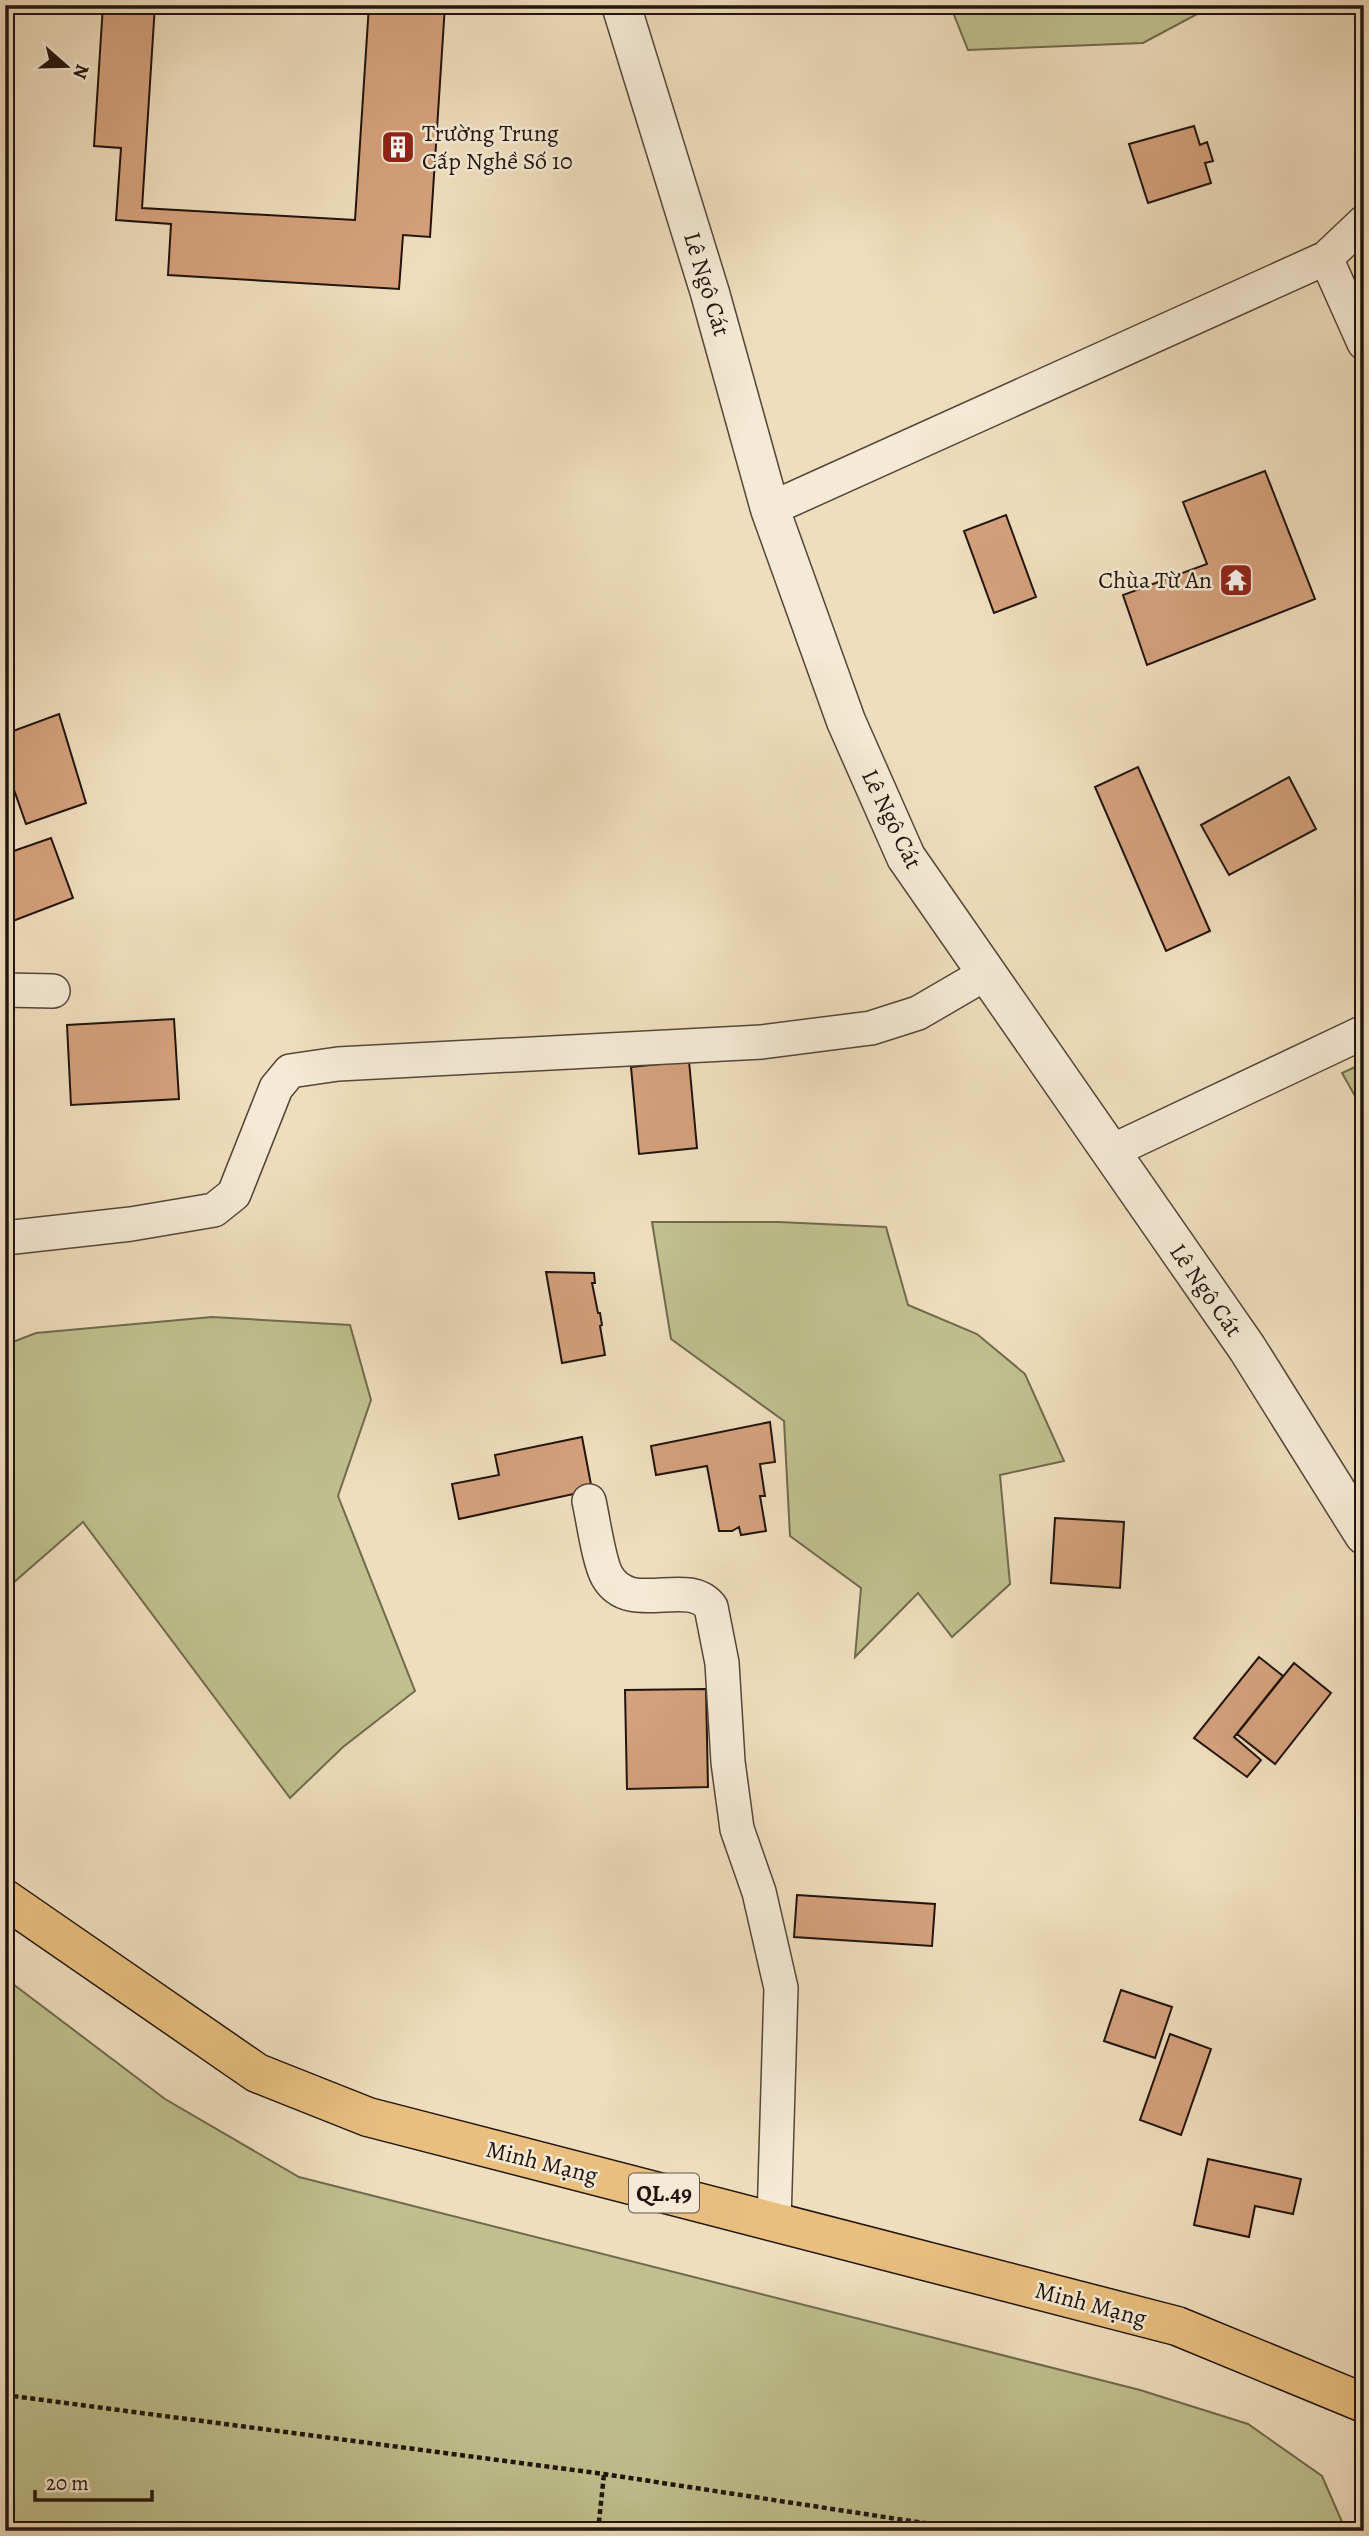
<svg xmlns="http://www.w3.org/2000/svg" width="1369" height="2536" font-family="Alegreya,serif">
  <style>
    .green { fill: #bfc08e; stroke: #706a4e; stroke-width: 2 }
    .building { fill: #d4a17c; stroke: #21140d; stroke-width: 2 }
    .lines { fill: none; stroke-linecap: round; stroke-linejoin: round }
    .minor-casing { stroke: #544639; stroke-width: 36 }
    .tertiary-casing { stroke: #544639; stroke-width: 41 }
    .trunk-casing { stroke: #21140d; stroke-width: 41 }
    .path { stroke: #21140d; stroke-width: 4.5; stroke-dasharray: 5 3.5; stroke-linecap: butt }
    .minor { stroke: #f5ead5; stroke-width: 33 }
    .tertiary { stroke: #f5ead5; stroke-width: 38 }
    .trunk { stroke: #e8bf7f; stroke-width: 38 }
    .labels { text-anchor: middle; stroke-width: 5; stroke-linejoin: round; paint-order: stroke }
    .shield { fill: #f5ead5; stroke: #615449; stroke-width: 2 }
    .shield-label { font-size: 23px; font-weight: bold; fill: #21140d }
    .poi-label { font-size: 24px; fill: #21140d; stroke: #f5ead5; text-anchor: start }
    .street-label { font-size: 24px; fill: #21140d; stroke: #f5ead5 }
  </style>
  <rect width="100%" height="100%" fill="#efdebe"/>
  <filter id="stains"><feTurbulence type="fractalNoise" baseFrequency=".00286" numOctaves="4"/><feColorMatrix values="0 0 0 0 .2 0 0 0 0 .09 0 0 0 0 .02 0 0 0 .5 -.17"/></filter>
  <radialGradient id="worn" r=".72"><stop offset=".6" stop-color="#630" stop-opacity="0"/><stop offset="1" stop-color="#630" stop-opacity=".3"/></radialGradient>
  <path class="green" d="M 950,5 L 1214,5 L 1143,43 L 968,50 Z
    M 1364,1063 L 1364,1112 L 1342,1073 Z
    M 652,1222 L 779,1222 L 886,1227 L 908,1305 L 977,1334 L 1025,1374 L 1064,1461 L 1000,1475 L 1010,1584 L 952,1637 L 918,1593 L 855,1657 L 861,1588 L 790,1536 L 784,1421 L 671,1339 Z
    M 212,1317 L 350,1325 L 371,1400 L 338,1496 L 415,1691 L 343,1747 L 290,1798 L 83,1522 L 5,1590 L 5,1345 L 36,1333 Z
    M 5,1978 L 165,2099 L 299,2177 L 1140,2390 L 1248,2424 L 1322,2476 L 1346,2531 L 5,2531 Z"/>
  <path class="building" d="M 103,5 L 155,5 L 142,208 L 355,220 L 369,5 L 445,5 L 430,237 L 403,235 L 399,289 L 168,275 L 171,224 L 116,220 L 121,148 L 94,146 Z
    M 1194,126 L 1200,145 L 1207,142 L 1213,161 L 1205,163 L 1211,183 L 1148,203 L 1129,144 Z
    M 1265,471 L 1315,599 L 1147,665 L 1123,595 L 1207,564 L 1183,502 Z
    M 1006,515 L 1036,597 L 994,613 L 964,531 Z
    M 59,714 L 86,803 L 26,824 L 5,764 L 5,734 Z
    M 1138,767 L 1210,931 L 1166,951 L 1095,787 Z
    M 1289,777 L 1316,829 L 1229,875 L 1201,825 Z
    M 51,838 L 73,898 L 5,924 L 5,854 Z
    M 174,1019 L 179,1099 L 71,1105 L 67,1025 Z
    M 689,1061 L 697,1148 L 639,1154 L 631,1067 Z
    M 546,1272 L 594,1273 L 595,1283 L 592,1283 L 598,1313 L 600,1313 L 602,1325 L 600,1326 L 605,1355 L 562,1363 Z
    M 770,1422 L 775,1462 L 760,1464 L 765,1496 L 760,1496 L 766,1531 L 741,1535 L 739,1527 L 732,1531 L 719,1531 L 707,1466 L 656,1475 L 651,1446 Z
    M 582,1437 L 592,1490 L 459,1519 L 452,1484 L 499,1475 L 495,1455 Z
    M 1055,1518 L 1124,1522 L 1120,1588 L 1051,1583 Z
    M 1259,1657 L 1283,1676 L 1234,1737 L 1261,1760 L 1247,1777 L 1194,1738 Z
    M 1294,1663 L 1331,1693 L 1275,1764 L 1237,1734 Z
    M 706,1689 L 708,1787 L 627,1789 L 625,1690 Z
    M 797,1895 L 935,1904 L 932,1946 L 794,1937 Z
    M 1121,1990 L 1172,2007 L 1155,2058 L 1104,2041 Z
    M 1170,2034 L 1211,2049 L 1181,2135 L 1140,2120 Z
    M 1208,2159 L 1301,2179 L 1293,2214 L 1255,2206 L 1249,2237 L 1194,2225 Z"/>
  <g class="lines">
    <g class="minor-casing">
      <path id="minor" d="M 1326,258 L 1364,222
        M 770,509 L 1326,258 L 1364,343
        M 5,990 L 53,991
        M 1110,1152 L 1364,1032
        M 5,1238 L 131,1224 L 214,1210 L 234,1194 L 276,1088 L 290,1071 L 338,1064 L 762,1042 L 871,1028 L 918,1013 L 985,974
        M 589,1501 C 593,1519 599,1562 607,1576 C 630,1617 687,1576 711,1607 L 722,1663 L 728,1762 L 737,1829 L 759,1892 L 781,1988 L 774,2221"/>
    </g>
    <g class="tertiary-casing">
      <path id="tertiary" d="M 621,5 L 710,293 L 770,509 L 846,721 L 906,857 L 1247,1348 L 1364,1535"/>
    </g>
    <g class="trunk-casing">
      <path id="trunk" d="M 5,1899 L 257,2073 L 368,2117 L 1177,2326 L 1364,2403"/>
    </g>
    <path class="path" d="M 5,2395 L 604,2474 L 976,2531
      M 598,2531 L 604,2474"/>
    <use href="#minor" class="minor"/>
    <use href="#tertiary" class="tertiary"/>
    <use href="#trunk" class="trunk"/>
  </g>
  <defs>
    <g id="building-square" transform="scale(1.75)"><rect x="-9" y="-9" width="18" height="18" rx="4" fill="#8f2418" stroke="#f5ead5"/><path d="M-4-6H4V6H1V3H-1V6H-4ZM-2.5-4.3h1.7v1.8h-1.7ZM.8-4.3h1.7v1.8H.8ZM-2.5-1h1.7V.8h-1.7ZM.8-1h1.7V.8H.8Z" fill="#fff"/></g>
    <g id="temple-square" transform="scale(1.75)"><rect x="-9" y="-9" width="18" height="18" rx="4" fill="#8f2418" stroke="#f5ead5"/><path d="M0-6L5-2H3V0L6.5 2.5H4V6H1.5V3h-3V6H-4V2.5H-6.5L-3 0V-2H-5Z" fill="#fff"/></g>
  </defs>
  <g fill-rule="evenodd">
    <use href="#building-square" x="398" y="147"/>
    <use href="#temple-square" x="1236" y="580"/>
  </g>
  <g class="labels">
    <rect class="shield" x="629" y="2173.5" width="70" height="39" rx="5"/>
    <g class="shield-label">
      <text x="664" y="2201">QL.49</text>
    </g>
    <g class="poi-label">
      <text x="422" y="141">Trường Trung<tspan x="422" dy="28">Cấp Nghề Số 10</tspan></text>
      <text x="1212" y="588" text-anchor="end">Chùa Từ An</text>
    </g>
    <g class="street-label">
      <text transform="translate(707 284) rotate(73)" y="8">Lê Ngô Cát</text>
      <text transform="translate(892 819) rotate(64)" y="8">Lê Ngô Cát</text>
      <text transform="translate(1206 1290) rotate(55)" y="8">Lê Ngô Cát</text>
      <text transform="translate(542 2162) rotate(14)" y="8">Minh Mạng</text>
      <text transform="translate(1091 2304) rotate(15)" y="8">Minh Mạng</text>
    </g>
  </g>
  <rect width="1369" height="2536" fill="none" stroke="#efdebe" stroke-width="28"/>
  <rect x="7" y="7" width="1355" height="2522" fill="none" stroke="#21140d" stroke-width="3.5"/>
  <rect x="14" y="14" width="1341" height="2508" fill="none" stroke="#21140d" stroke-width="2"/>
  <g transform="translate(66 66) rotate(110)" stroke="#f5ead5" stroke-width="5" paint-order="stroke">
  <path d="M0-5L12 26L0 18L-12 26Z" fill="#21140d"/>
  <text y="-10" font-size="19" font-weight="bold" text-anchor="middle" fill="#21140d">N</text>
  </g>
  <path d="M35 2490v10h117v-10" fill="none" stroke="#21140d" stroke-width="3.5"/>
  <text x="46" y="2490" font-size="21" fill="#21140d" stroke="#f5ead5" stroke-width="5" paint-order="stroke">20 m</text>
  <rect width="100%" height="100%" filter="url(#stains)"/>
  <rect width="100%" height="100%" fill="url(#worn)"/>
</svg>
